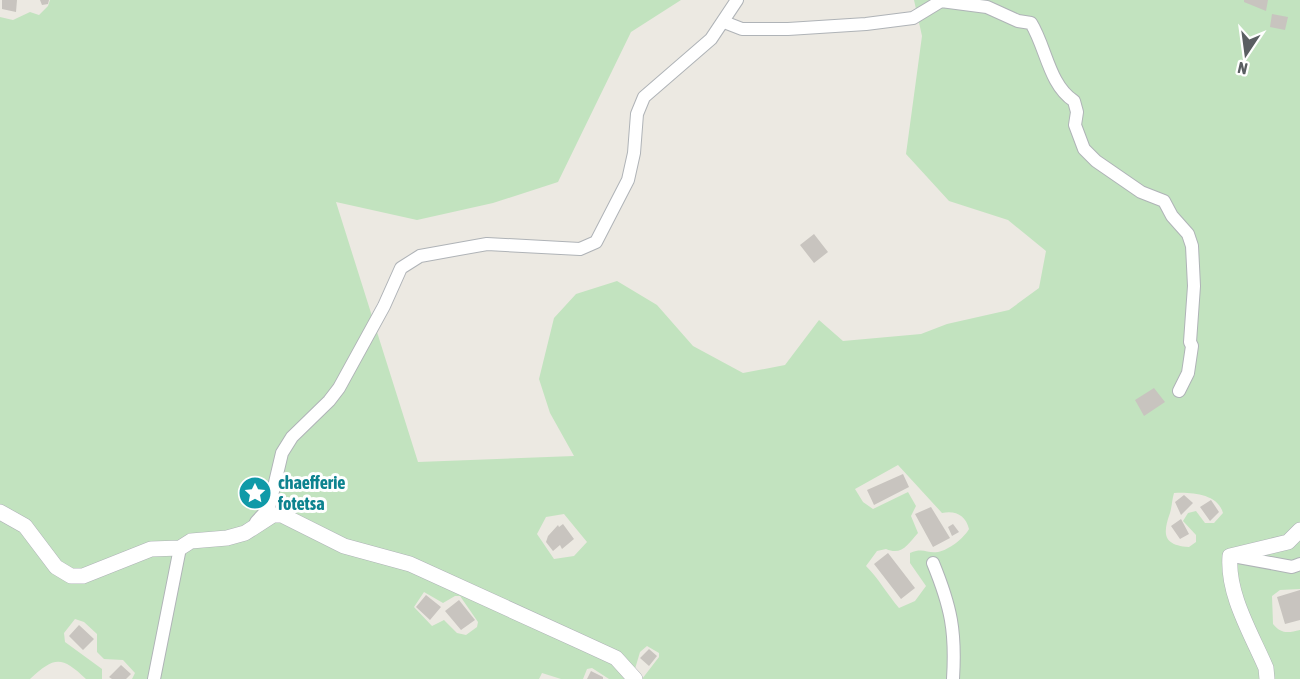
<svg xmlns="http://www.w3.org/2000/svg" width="1300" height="679" font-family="'Asap Condensed',sans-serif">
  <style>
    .green { fill: #c2e3bf; fill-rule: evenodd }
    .building { fill: #c8c4bf }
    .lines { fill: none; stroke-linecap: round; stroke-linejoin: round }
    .minor-casing { stroke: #afb3b7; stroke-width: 14 }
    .tertiary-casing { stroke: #afb3b7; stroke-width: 16 }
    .minor { stroke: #fff; stroke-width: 12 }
    .tertiary { stroke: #fff; stroke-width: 15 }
    .labels { text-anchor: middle; stroke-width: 6; stroke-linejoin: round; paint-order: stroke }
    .culture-label { font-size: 18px; font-weight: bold; fill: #0d838f; stroke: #fff; text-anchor: start }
  </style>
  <rect width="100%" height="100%" fill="#ece9e2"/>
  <path class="green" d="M 50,0 L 681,0 L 631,32 L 558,182 L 493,203 L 417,220 L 336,202 L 418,462 L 574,456 L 550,413 L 539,379 L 554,318 L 576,294 L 617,281 L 657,305 L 693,346 L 743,373 L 785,365 L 819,320 L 843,341 L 921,334 L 947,324 L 1009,310 L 1039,288 L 1046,251 L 1008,220 L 949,201 L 906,154 L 922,36 L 914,0 L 1300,0 L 1300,589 L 1280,590 L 1272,596 L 1273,624 C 1281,634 1288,633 1300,630 L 1300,679 L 642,679 L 659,657 L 659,653 L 647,646 L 640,652 L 632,679 L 609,679 L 592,668 L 587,669 L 583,679 L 561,679 L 542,673 L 539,679 L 132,679 L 135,673 L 123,660 L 104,659 L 97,652 L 97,634 L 84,622 L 75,619 L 64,633 L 65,642 L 102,669 L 102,679 L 86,679 C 61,655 54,657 30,679 L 0,679 L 0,17 L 13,20 L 30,12 L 39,15 L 48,6 ZM 898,465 L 942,513 C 956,510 966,516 969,529 C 964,538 949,550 938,552 C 927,554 924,547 910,553 L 910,563 L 926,586 L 915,601 L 899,608 C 887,594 879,579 866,566 L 877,551 L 886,549 C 902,556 908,544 918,533 L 911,516 L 916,506 L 908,492 L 873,509 L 863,502 L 855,489 ZM 1174,493 C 1192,492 1218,494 1223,513 L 1214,523 L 1205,523 L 1196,511 L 1188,513 L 1183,521 L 1196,535 L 1196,542 L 1189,547 C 1162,545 1163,533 1170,513 C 1172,506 1172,500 1174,493 ZM 564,514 L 587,542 L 574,556 L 554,559 L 537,534 L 546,517 ZM 424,592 L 443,603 L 455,596 L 460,596 L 478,622 L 477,627 L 466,635 L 457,633 L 444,620 L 432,626 L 414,607 Z"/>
  <path class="building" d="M 2,0 L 17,0 L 16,12 L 2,9 Z
    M 40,0 L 49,0 L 48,4 L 42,5 Z
    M 1244,0 L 1268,0 L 1266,11 L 1244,2 Z
    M 1272,14 L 1288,17 L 1285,30 L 1270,27 Z
    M 814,234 L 828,252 L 814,263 L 800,245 Z
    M 1154,388 L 1165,402 L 1144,416 L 1135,400 Z
    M 903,474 L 909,487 L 874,505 L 867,490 Z
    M 1184,495 L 1193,503 L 1181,515 L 1175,502 Z
    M 1211,500 L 1219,512 L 1210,521 L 1200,507 Z
    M 931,507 L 950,538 L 933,547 L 915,514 Z
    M 1181,519 L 1189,534 L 1180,539 L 1171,526 Z
    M 563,524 L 574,539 L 562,549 L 560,545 L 553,551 L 546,542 L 548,536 L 558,525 L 559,527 Z
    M 953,524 L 959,532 L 952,536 L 948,527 Z
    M 888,553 L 915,588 L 901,599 L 874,564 Z
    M 1300,590 L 1300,620 L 1285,624 L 1277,597 Z
    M 426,595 L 441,607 L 430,620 L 416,607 Z
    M 459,600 L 475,620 L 461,630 L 445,611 Z
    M 79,625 L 94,639 L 83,650 L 69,636 Z
    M 649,649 L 657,656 L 649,666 L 640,658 Z
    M 121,665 L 131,674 L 126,679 L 112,679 L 109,677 Z
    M 591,671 L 603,677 L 603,679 L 587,679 Z"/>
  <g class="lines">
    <g class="minor-casing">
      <path id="minor" d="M 724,22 L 742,29 L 788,29 L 866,24 L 913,18 L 941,1 L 987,7 L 1018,21 L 1031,23 C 1046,47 1049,85 1074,101 L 1077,112 L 1075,125 L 1084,149 L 1096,161 L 1141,192 L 1164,201 L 1172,216 L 1188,234 L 1192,246 L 1194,286 L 1190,342 L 1192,346 L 1188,373 L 1179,391
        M 256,522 L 269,508 L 282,453 L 292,437 L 329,401 L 339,388 L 384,306 L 401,268 L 420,256 L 487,244 L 580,249 L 596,242 L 628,180 L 634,153 L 637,114 L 644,97 L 711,39 L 737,0
        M 1233,556 L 1292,567 L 1300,564
        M 933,563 C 951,607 956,631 953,679
        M 154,679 L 180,548"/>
    </g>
    <g class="tertiary-casing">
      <path id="tertiary" d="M 0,512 L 25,526 L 56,567 L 71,576 L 83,576 L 151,549 L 180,548 L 191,541 L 227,538 L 245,533 L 273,515 L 282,515 L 344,546 L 410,564 L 579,641 L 616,658 L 635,679
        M 1267,679 L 1266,668 C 1251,633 1227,594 1230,556 L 1288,542 L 1300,530"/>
    </g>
    <use href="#minor" class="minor"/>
    <use href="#tertiary" class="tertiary"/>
  </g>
  <defs>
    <g id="sight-disc" transform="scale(1.725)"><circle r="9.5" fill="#0f9aa8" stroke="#fff"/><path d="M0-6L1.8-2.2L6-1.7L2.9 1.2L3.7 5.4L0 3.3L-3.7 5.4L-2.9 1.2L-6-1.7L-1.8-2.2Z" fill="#fff"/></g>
  </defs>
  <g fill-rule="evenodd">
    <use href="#sight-disc" x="255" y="493"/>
  </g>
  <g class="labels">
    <g class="culture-label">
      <text x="278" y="489">chaefferie<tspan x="278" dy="21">fotetsa</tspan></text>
    </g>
  </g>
  <g transform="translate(1246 54) rotate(193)" stroke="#ffffff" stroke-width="4.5" paint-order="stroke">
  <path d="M0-4.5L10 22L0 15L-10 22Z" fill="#5a5e62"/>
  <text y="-9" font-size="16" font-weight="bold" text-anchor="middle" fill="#5a5e62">N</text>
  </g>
</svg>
